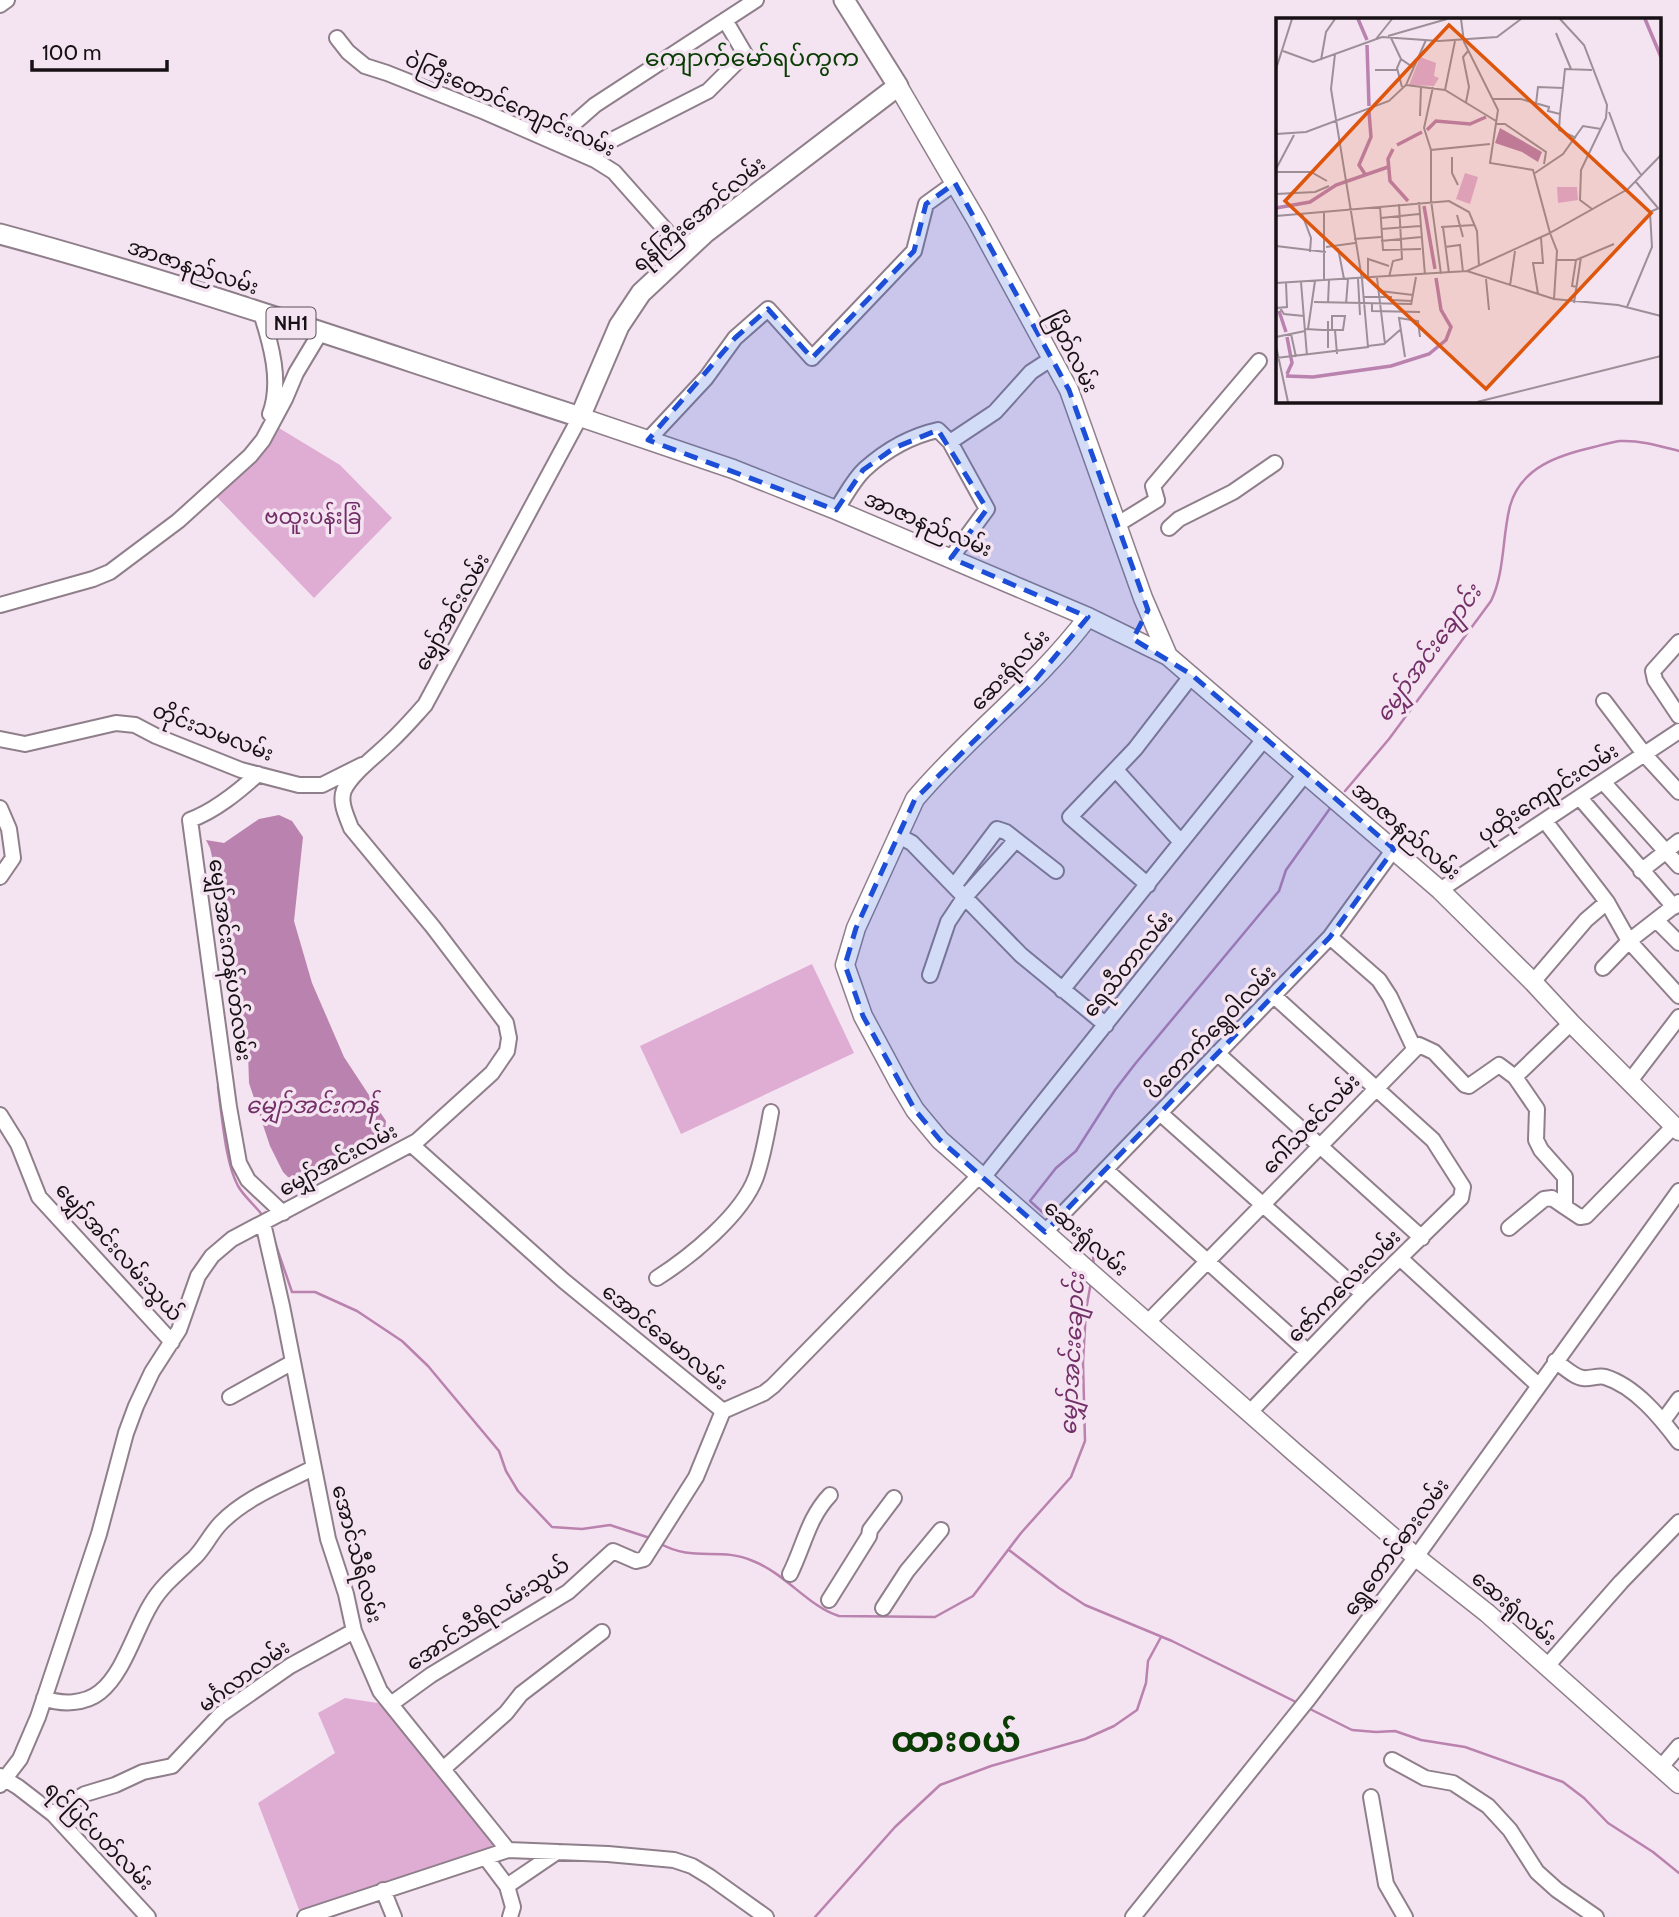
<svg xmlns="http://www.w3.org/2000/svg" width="1679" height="1917" font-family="Cabin,'Noto Sans Myanmar',sans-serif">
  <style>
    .green { fill: #dfadd4 }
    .water { fill: #ba82ae }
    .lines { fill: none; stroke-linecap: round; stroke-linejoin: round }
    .stream { stroke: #ba82ae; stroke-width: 2.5 }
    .minor-casing { stroke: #8f7f8b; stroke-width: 18 }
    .major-casing { stroke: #8f7f8b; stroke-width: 21 }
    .highway-casing { stroke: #8f7f8b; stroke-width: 23 }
    .minor { stroke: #fff; stroke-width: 14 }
    .major { stroke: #fff; stroke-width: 18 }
    .highway { stroke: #fff; stroke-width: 19 }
    .marked { fill: #1d4ed8; fill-opacity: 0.2; stroke: #1d4ed8; stroke-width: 5; stroke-dasharray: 14 9; stroke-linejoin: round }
    .labels { text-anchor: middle; stroke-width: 7; stroke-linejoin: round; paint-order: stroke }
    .shield { fill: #f4e3f0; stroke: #595057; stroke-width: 2 }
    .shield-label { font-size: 19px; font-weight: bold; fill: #171115 }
    .street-label { font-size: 21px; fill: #171115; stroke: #f4e3f0 }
    .park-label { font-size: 21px; fill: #712d66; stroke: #f4e3f0 }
    .water-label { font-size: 23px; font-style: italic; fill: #733068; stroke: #f4e3f0 }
    .quarter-label { font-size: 24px; fill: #093d04; stroke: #f4e3f0 }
    .town-label { font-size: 35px; font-weight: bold; fill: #093d04; stroke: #f4e3f0 }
    .inset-river { fill: none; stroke: #ba82ae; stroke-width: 3.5 }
    .inset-road { fill: none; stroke: #9c8f98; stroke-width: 2 }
    .view { fill: #de550c; fill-opacity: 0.15; stroke: #de550c; stroke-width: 3.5 }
    .inset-edge { fill: none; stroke: #171115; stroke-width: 3.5 }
  </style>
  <rect width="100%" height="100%" fill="#f4e3f0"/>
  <path class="green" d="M 279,428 L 340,465 L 392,518 L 314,598 L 215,495 Z
    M 812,964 L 854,1053 L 681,1134 L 640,1046 Z
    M 345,1698 L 384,1704 L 500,1849 L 301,1915 L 258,1803 L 335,1753 L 318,1713 Z"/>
  <path class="water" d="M 279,815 L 292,821 L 303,837 L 294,921 L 312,983 L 344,1057 L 386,1121 L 385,1131 L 376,1139 L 293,1178 L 288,1177 L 283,1172 L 270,1146 L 249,1083 L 248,1052 L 237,1009 L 239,987 L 232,961 L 230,934 L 210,848 L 206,840 L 224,843 L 259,819 Z"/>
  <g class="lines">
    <path class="stream" d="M 1345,791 L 1389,739 L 1491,601 C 1505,572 1502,537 1510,506 C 1521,467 1559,455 1594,447 C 1602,445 1612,442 1620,441 C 1640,440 1660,446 1679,451
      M 218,1087 C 222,1115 225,1162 238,1186 C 245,1198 255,1205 263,1216
      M 1050,1219 L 1030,1201 L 1056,1168 L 1076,1151 L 1115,1090 L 1135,1064 L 1279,891 L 1286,870 L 1331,807
      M 1058,1225 L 1071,1234 L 1093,1255 L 1094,1268
      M 270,1228 L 292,1292 L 315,1292 L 357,1311 L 402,1341 L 428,1366 L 499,1451 L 506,1471 L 518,1491 L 552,1527 L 582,1529 L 610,1525 L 650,1538
      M 659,1543 C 694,1563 719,1546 753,1561 C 786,1574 809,1607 839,1616 L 935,1617 L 973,1596 L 1021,1533 L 1071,1477 L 1085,1441 L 1083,1362 L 1086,1310 L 1091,1282
      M 1009,1550 L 1059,1588 L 1085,1605 L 1172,1641 L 1298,1703
      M 1308,1708 L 1352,1730 L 1376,1732 L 1395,1731 L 1421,1740 L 1465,1747 L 1563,1782 L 1584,1798 L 1608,1823 L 1653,1852 L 1679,1873
      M 815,1917 L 895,1827 L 940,1785 L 991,1766 L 1085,1739 L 1114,1726 L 1137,1710 L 1146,1683 L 1148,1661 L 1161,1637"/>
    <g class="minor-casing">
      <path id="minor" d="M 0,5 L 7,0
        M 337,38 L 348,52 L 365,66 L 387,73 L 485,112 L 595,160 L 614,172 L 685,252
        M 554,141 L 595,105 L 756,0
        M 595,160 L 598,149 L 608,142 L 708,91 L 745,54 L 725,20
        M 261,313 C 271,344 282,382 270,414
        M 648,440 L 706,378 L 735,338 L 768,309 L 812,358 L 914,251 L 926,204 L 955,183
        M 950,442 L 987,509 L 951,558
        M 836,510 C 845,497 853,480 865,469 C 885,451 911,436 938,430 L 950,442 L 995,412 L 1031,372 L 1051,359
        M 1118,524 L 1157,500 L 1153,486 L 1259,361
        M 1169,528 L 1179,519 L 1233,492 L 1275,463
        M 0,605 L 93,579 L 110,572 L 178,521 L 250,456 L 263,440 L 285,399 L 296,373 L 320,333
        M 1679,642 L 1653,671 L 1655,680 L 1679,716
        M 1604,701 L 1645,755 L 1679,792
        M 0,739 L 25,744 L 116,723 L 135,725 L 156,736 L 241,770 L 299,785 L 322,785 L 362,765
        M 1116,770 L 1180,841
        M 258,774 C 238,792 215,811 190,820 L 229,1107 L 239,1163 L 248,1180 L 283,1213
        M 1604,783 L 1679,866
        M 1580,798 L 1674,907
        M 0,808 L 9,829 L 13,858 L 0,877
        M 1545,821 L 1607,902 L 1629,941 L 1679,996
        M 897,835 L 912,843 L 1021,955 L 1106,1025
        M 1641,871 L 1679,841
        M 1148,885 L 1070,817 L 1135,749 L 1192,675
        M 954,886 L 997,829 L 1006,832 L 1056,871
        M 1440,890 L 1679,731
        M 1656,920 L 1679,943
        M 1330,937 L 1379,980 L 1390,997 L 1414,1048
        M 1603,968 L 1629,941 L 1679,902
        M 930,975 L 948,922 L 964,898 L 1016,840
        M 1533,982 L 1586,920 L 1607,902
        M 1062,990 L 1265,738
        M 1217,1053 L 1422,1238
        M 1515,1077 L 1571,1023
        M 1630,1081 L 1679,1017
        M 1161,1114 L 1363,1294
        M 0,1115 L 18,1144 L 39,1197 L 172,1342
        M 412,1145 L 564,1281 L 723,1411 L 764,1393 L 773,1386 L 974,1181 L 982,1179 L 1306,773
        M 1107,1171 L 1307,1351
        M 263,1223 L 282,1306 L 328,1539 L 346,1594 L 354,1631 L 380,1691 L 508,1850
        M 1509,1228 L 1544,1199 L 1552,1198 L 1565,1207
        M 1045,1232 L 1330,937 L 1394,849
        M 1401,1259 L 1538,1385
        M 657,1278 C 690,1257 742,1215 756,1177 C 763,1157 767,1134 771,1112
        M 1148,1322 L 1419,1045 L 1434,1052 L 1465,1085 L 1469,1086 L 1499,1065 L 1515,1077 L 1537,1109 L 1536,1140 L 1541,1150 L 1565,1177 L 1565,1207 L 1580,1217 L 1586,1216 L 1674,1126
        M 1555,1361 C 1563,1366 1574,1377 1583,1378 C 1591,1379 1598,1375 1605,1377 C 1635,1386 1661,1418 1679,1442
        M 230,1397 L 293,1362
        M 1250,1412 L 1363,1294 L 1461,1198 L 1463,1187 L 1433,1140 L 1274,996
        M 1663,1421 L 1679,1399
        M 790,1574 C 804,1546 808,1518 830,1495
        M 829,1600 L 869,1536 L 870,1530 L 894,1498
        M 883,1608 L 907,1571 L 941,1530
        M 1547,1666 L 1621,1582 L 1679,1522
        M 44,1698 C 62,1705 85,1704 100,1692 C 124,1673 135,1630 151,1604 C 162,1585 179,1572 195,1557 C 205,1547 211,1533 221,1523 C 245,1498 282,1484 313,1468
        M 391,1704 L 431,1675 L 568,1592 L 613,1551 L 636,1561 L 644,1559 L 696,1477 L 723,1411
        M 1392,1760 L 1425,1778 L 1453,1783 L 1488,1806 L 1510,1830 L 1537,1872 L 1557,1890 L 1596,1917
        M 1661,1767 L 1679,1746
        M 443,1769 L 506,1713 L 521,1694 L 602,1632
        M 0,1776 L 18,1787 L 53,1814 L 148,1917
        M 0,1785 L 20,1759 L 38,1717 L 99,1534 L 126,1433 L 136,1406 L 152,1372 L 179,1330 L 198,1276 L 212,1256 L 232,1239 L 417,1141 L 492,1073 L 507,1051 L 509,1038 L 506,1023 L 433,927 L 351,828 C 347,817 339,802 344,790 C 352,773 377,755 390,742 C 403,730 414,717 425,705 L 580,417
        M 1371,1797 L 1386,1884 L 1405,1917
        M 53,1814 L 85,1794 L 115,1785 L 143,1772 L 172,1766 L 221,1714 L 290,1666 L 354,1631
        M 486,1858 L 507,1886
        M 383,1890 L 394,1917
        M 305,1917 L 508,1850 L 608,1854 L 674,1860 L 692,1866 L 710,1877 L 766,1917
        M 510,1917 L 513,1907 L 507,1886 L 557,1852
        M 1133,1917 L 1309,1698 L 1416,1557 L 1679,1191"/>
    </g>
    <g class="major-casing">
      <path id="major" d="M 898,86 L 977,221 L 1069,390 L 1143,598 L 1168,656
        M 580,417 L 733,469 L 836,510 L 1088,617 L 1168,656 L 1440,890 L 1533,982 L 1571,1023 L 1679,1131
        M 1088,617 C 1037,685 969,735 915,799 L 856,928 L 845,965 L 863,1016 L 899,1083 L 915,1110 L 940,1140 L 1294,1452 L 1416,1557 L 1487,1613 L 1679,1784"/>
    </g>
    <g class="highway-casing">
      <path id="highway" d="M 0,234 C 196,287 387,355 580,417 L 619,326 L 641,293 L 705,233 L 898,86 L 844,0"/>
    </g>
    <use href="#minor" class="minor"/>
    <use href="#major" class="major"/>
    <use href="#highway" class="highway"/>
  </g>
  <path class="marked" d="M 955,183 L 1069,390 L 1148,610 L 1133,639 L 1192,675 L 1394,849 L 1330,937 L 1045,1232 L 940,1140 L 915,1110 L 863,1016 L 845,965 L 856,928 L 915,799 L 1032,684 L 1088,617 L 951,558 L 987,509 L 938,430 L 894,448 L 863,470 L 836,510 L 648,440 L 735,338 L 768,309 L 812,358 L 914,251 L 926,204 Z"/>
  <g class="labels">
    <rect class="shield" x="266.5" y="307.5" width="49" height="31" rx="5"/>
    <g class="shield-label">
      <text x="291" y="330">NH1</text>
    </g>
    <g class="street-label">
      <text transform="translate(510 104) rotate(24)" y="7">ဝဲကြီးတောင်ကျောင်းလမ်း</text>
      <text transform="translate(699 214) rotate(-40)" y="7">ရန်ကြီးအောင်လမ်း</text>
      <text transform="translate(193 267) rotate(18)" y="7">အာဇာနည်လမ်း</text>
      <text transform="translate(1072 352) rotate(63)" y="7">မြိတ်လမ်း</text>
      <text transform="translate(928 524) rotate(23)" y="7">အာဇာနည်လမ်း</text>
      <text transform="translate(452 612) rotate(-61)" y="7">မျှော်အင်းလမ်း</text>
      <text transform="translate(1010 670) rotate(-46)" y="7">ဆေးရုံလမ်း</text>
      <text transform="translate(213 732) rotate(21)" y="7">တိုင်းသမလမ်း</text>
      <text transform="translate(1548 793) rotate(-33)" y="7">ပုထိုးကျောင်းလမ်း</text>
      <text transform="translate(1406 831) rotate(41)" y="7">အာဇာနည်လမ်း</text>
      <text transform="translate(230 960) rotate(82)" y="7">မျှော်အင်းကန်ပတ်လမ်း</text>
      <text transform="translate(1128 964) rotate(-51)" y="7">ရေသီတာလမ်း</text>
      <text transform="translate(1211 1032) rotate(-46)" y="7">ပိတောက်ရွှေဝါလမ်း</text>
      <text transform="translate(1311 1124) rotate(-46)" y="7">ဂေါ်သဇင်လမ်း</text>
      <text transform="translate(338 1160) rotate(-28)" y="7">မျှော်အင်းလမ်း</text>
      <text transform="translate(1086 1238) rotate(41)" y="7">ဆေးရုံလမ်း</text>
      <text transform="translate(119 1252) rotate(48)" y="7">မျှော်အင်းလမ်းသွယ်</text>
      <text transform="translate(1344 1286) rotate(-45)" y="7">ဇော်ကလေးလမ်း</text>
      <text transform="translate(665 1337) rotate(39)" y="7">အောင်ခေမာလမ်း</text>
      <text transform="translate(1396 1547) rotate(-54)" y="7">ရွှေတောင်ဓားလမ်း</text>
      <text transform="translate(357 1554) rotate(75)" y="7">အောင်သီရိလမ်း</text>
      <text transform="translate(1514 1608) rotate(40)" y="7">ဆေးရုံလမ်း</text>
      <text transform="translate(488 1614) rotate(-33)" y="7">အောင်သီရိလမ်းသွယ်</text>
      <text transform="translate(244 1676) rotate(-36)" y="7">မင်္ဂလာလမ်း</text>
      <text transform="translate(99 1836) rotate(45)" y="7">ရင်ပြင်ပတ်လမ်း</text>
    </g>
    <g class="park-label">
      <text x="313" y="524">ဗထူးပန်းခြံ</text>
    </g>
    <g class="water-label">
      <text transform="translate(1428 653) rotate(-54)" y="8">မျှော်အင်းချောင်း</text>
      <text x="312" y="1113">မျှော်အင်းကန်</text>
      <text transform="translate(1072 1354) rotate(-87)" y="8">မျှော်အင်းချောင်း</text>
    </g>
    <g class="quarter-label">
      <text x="752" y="66">ကျောက်မော်ရပ်ကွက</text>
    </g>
    <g class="town-label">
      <text x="956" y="1752">ထားဝယ်</text>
    </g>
  </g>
  <g transform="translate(1276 18)">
    <rect width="385" height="385" fill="#f4e3f0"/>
    <path d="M 144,39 L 160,45 L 158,58 L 163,60 L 158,68 L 133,67 ZM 189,155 L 202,159 L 194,186 L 180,181 ZM 281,169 L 301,169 L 302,182 L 282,185 Z" fill="#dfadd4"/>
    <path d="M 224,110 L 266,134 L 262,144 L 246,134 L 219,125 Z" fill="#ba82ae"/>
    <path class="inset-river" d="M 82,1 L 91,22M 369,1 L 385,39M 91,27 L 93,88M 151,112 L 160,103 L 194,106 L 210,99M 121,127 L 146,114M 117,131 L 112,141 L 114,163 L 132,183M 89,156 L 83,147 L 95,119 L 93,94M 148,188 L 159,251M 0,190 L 34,184 L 60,167 L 112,149M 3,293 L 10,314M 11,356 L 16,345 L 11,319M 10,358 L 37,359 L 115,348 L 153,336 L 170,322 L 175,309 L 165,292 L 160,260"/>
    <path class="inset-road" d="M 185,1 L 188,24 L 222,92 L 214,145 L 257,152 L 274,215M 284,1 L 308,27 L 331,87 L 330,100 L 305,152 L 304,182 L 316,191M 280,15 L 295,51M 112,18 L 171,1M 115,20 L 125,41 L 138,50M 100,21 L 116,1M 7,33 L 37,44 L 106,19 L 163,23 L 221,19 L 245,1M 125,41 L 121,50 L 126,69M 45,42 L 50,14 L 59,1M 0,51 L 16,1M 99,52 L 122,52M 130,67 L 169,72 L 220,103M 169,72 L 179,23M 217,81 L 245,81 L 273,89 L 272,93 L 284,96 L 283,112 L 300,120M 190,84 L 193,69 L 187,39 L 192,33M 260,86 L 262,69 L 287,70 L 289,51 L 316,52M 333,94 L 347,132 L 366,158M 284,96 L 287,70M 144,98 L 145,68M 219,106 L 229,106 L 270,134 L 268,146M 0,116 L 30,114 L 113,83 L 130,67 L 150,22M 155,132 L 148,110 L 157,69M 385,137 L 352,171 L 274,215 L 281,233 L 278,281 L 342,287 L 385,298M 176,139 L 176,155 L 182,167M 0,151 L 18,117M 0,154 L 35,154 L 51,163M 259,155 L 287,136 L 307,108 L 325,111M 360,164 L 382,190M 0,176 L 39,174 L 53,168M 143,184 L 149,257M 104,188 L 107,232 L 145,231M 26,196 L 35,220 L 34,234M 181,197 L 187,219M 0,198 L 173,183 L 193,194 L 201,213 L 203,248M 105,200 L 143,196M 165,209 L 199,207M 167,209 L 173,255M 105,211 L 144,208M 78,221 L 105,219M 105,223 L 145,219M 0,228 L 50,234M 50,229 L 79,225M 169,229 L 184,227 L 187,254M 62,230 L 68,261M 281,242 L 300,242 L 338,226M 300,242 L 296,268 L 301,269M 191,253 L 278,281M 165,256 L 155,182 L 155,132 L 214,126M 113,259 L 117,243 L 126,241 L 123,186M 92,260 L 92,241 L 113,248M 101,260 L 109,326M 82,261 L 84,297M 210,261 L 213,292M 48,263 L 48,194M 25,264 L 31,338M 0,265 L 191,253 L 274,215M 234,268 L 239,233M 104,273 L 137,277M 262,276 L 257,245 L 267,245 L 265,220M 87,279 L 116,279M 115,282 L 136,283M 38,284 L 135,286M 52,285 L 53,262M 298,285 L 305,239M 70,286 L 72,261M 96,286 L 96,293 L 144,294M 135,287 L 140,259M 351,289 L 376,229 L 374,194 L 383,190M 0,290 L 11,289 L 10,265M 4,290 L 8,296 L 28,298M 29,311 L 47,312 L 67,312 L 69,298 L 56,298 L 56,312M 32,311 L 39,263M 59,312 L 61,336M 15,316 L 20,339M 0,319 L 29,313M 0,328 L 12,384M 92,328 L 108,326 L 124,312M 52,330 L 52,303M 129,339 L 123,300 L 142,303 L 144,319M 0,340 L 92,329 L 86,261 L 55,71 L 59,36M 201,384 L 385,338"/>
    <path class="view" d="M 173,7 L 375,195 L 210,371 L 9,183 Z"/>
    <rect width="385" height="385" class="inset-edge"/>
  </g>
  <path d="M32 60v10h135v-10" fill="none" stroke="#171115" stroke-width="3.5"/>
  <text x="42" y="60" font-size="21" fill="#171115" stroke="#f4e3f0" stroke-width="5" paint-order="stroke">100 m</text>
</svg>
